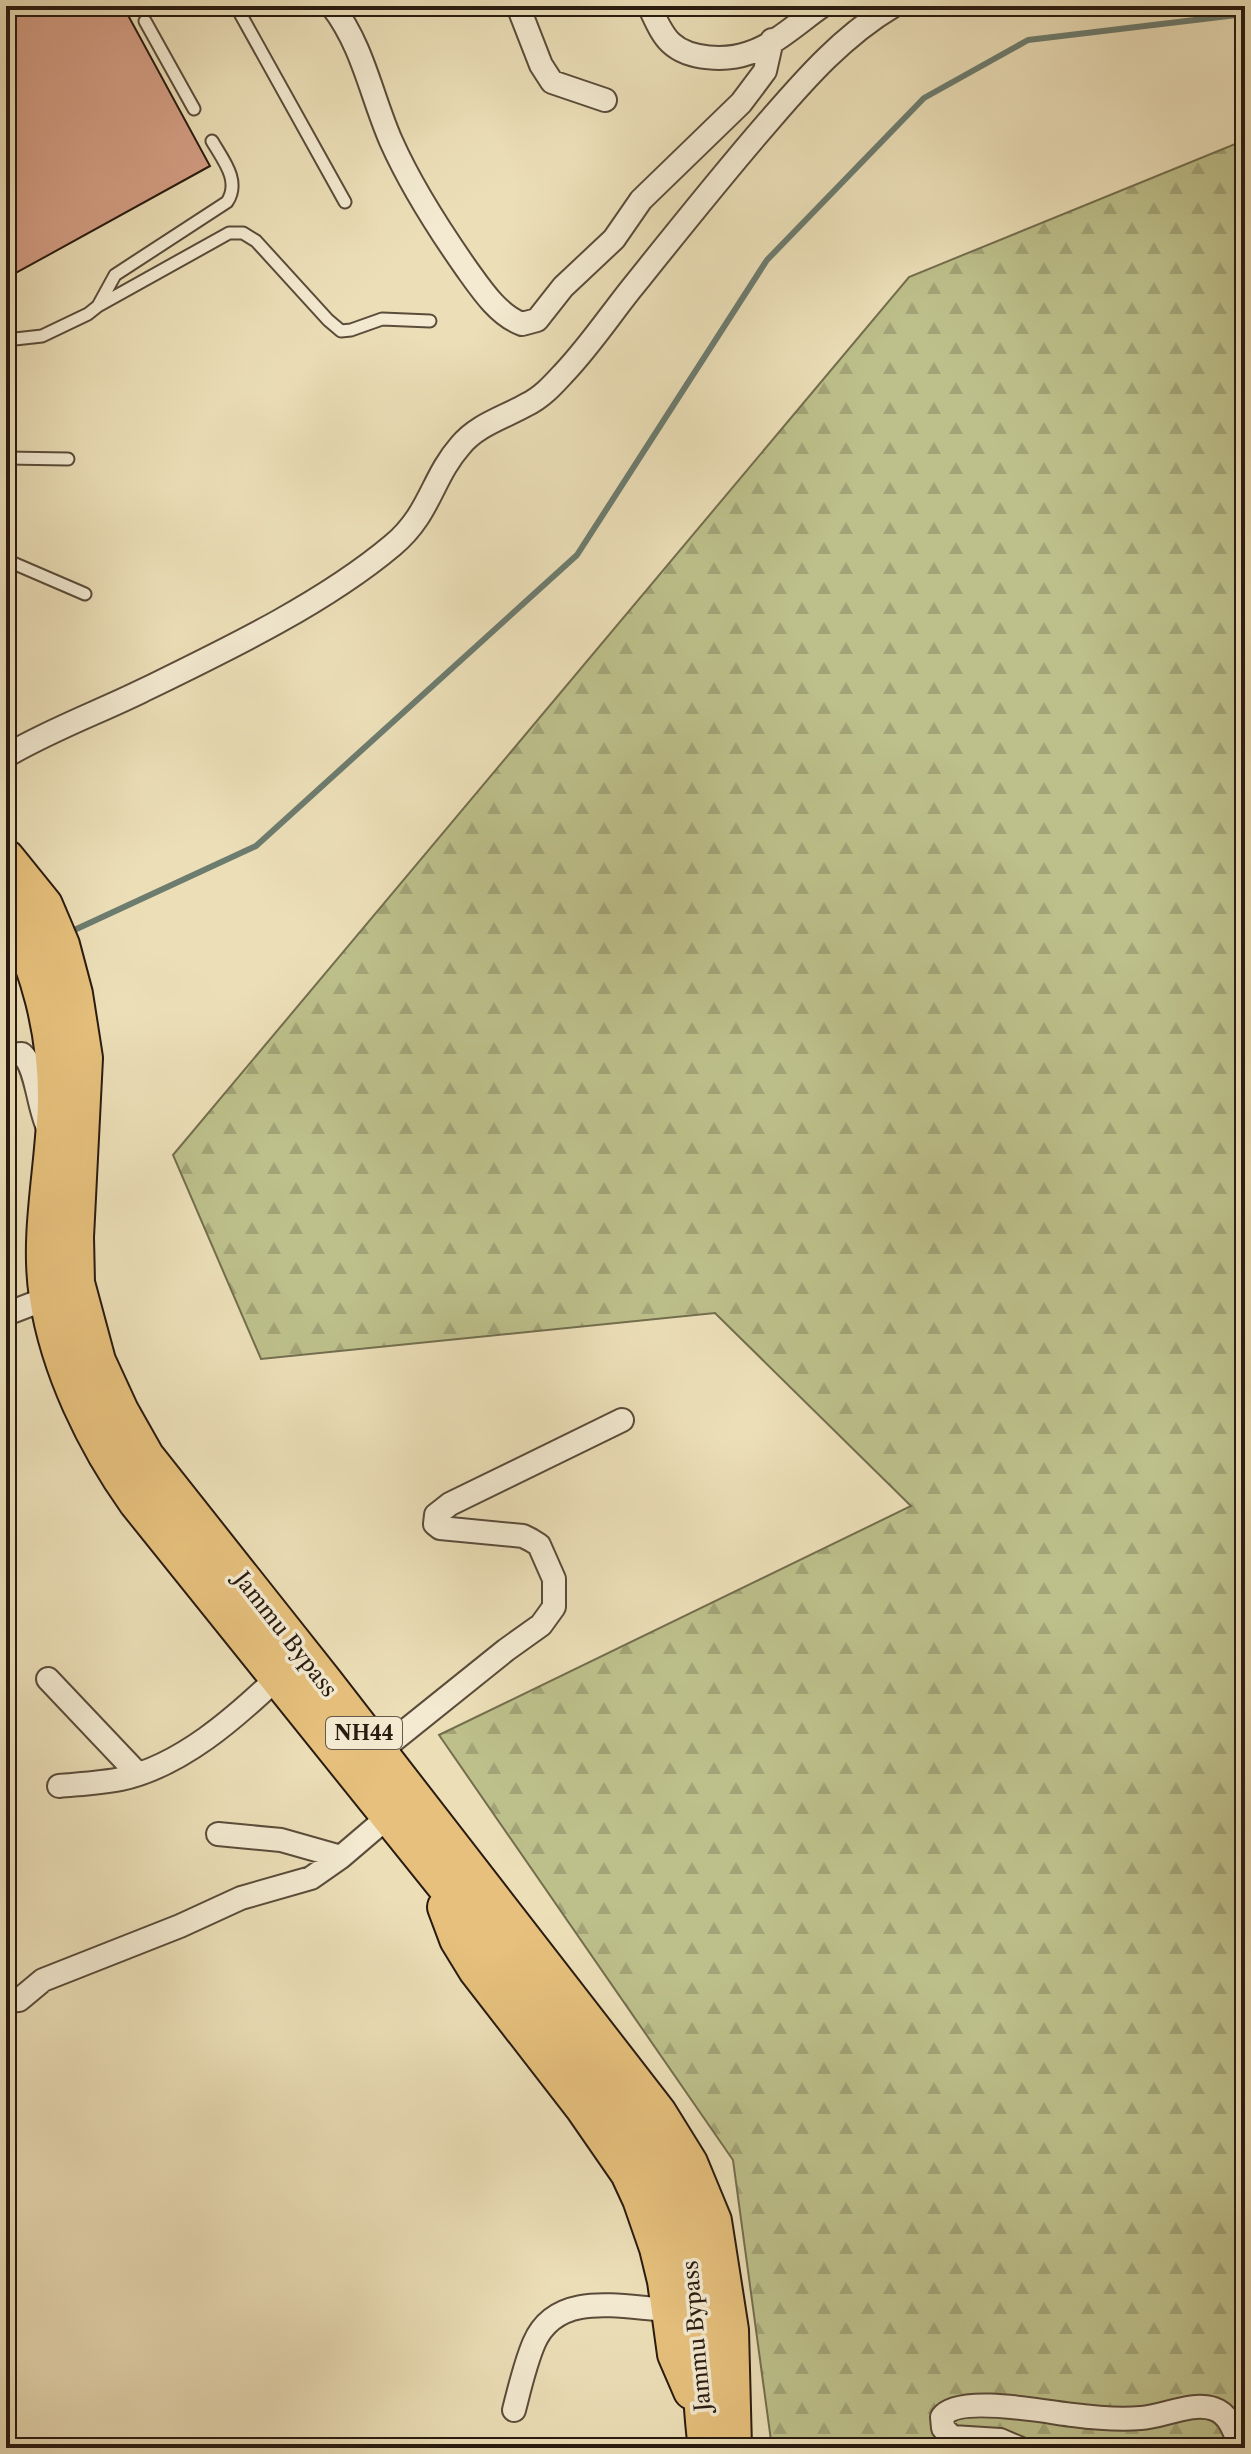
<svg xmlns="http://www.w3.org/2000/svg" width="1251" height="2454" font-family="'Libre Caslon Text',serif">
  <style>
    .forest { fill: url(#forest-firs); stroke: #736e4e; stroke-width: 2 }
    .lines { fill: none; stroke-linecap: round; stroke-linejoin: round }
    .stream { stroke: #6c7c6f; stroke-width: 6 }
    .building { fill: #d59f86; stroke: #291b10; stroke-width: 2 }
    .service-casing { stroke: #5a4c3a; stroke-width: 15 }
    .minor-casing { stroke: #5a4c3a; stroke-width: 26 }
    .trunk-casing { stroke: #291b10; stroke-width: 40 }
    .service { stroke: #f3ead1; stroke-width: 11 }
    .minor { stroke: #f3ead1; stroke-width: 22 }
    .trunk { stroke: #e6c07c; stroke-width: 36 }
    .labels { text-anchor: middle; stroke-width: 7; stroke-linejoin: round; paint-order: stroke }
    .shield { fill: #f3ead1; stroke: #66594a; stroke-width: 2 }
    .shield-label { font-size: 20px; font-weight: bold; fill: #291b10 }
    .street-label { font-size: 22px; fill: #291b10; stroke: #f3ead1 }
  </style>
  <defs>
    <pattern id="forest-firs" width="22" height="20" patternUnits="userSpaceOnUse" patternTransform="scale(2)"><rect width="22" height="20" fill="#bdc08b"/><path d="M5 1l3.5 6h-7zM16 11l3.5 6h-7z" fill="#a2a477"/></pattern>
  </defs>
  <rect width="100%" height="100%" fill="#ecdfb8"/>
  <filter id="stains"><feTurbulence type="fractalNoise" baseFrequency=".0025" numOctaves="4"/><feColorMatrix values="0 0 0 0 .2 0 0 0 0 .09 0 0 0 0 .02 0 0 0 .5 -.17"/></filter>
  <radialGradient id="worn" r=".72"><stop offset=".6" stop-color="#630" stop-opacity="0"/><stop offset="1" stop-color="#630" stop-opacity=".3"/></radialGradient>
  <path class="forest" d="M 1245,140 L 1245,2448 L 772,2448 L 733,2160 L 439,1735 L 911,1506 L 715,1313 L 261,1359 L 173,1155 L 909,277 Z"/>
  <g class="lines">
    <path class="stream" d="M 70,932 L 256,846 L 577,555 L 767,260 L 924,98 L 1028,40 L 1245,14"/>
  </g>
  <path class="building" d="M 9,6 L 123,6 L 210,166 L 14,274 L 6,259 L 6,8 Z"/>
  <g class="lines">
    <g class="service-casing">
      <path id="service" d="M 236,6 L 345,202
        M 145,21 L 194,109
        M 98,306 L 229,233 L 243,233 L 256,241 L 328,320 L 341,331 L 351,330 L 382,319 L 430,321
        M 6,340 L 42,336 L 88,314 L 98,306 L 115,275 L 227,202 C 241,181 223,160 212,141
        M 6,458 L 68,459
        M 6,560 L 85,594"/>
    </g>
    <g class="minor-casing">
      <path id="minor" d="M 332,6 C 363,46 371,95 391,141 C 411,186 438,228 466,268 C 481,289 498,315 522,324 L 537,320 L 563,287 L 614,239 L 641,200 L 741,103 L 765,71 L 772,40
        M 518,6 L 541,65 L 552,82 L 605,100
        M 649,6 C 655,18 661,34 671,43 C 689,60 727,61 749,53 C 775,45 800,21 822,6
        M 6,756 C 50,730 97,713 142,691 C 224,651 323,604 393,545 C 430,514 432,478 460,446 C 477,425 503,418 526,405 C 541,398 552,386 563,374 C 588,348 608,318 631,289 C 676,233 722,175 769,121 C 806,78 844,35 893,6
        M 6,1055 L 22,1054 C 37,1067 38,1109 49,1130
        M 6,1314 L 48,1298
        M 48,1679 L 138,1774
        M 379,1752 L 506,1650 L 541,1625 L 554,1607 L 554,1579 L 539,1545 L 531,1540 L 523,1536 L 440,1528 L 435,1524 L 436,1515 L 450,1504 L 622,1420
        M 59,1786 C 80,1784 101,1783 121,1779 C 181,1766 235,1718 278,1677
        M 218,1834 L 281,1840 L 341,1857
        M 6,2001 L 19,2000 L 43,1980 L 180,1926 L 241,1898 L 311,1878 L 341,1857 L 389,1816
        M 514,2410 C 520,2387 525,2364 534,2343 C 557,2289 623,2308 669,2310
        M 1019,2448 L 1000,2440 L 952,2437 L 943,2428 L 942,2417 C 958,2394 1046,2412 1073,2415 C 1096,2418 1118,2420 1141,2418 C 1163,2417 1192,2401 1214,2409 C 1230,2414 1235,2434 1241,2448"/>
    </g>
    <g class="trunk-casing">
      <path id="trunk" d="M 6,858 L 44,905 L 61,945 L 74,994 L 84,1058 L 75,1237 L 76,1283 L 97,1361 L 120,1411 L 146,1457 L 325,1683 L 658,2113 L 689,2163 L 713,2221 L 730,2330 L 733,2448
        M 6,904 C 39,964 57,1033 56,1102 C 55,1166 38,1233 48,1297 C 59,1369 95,1443 137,1502 L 612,2093 C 641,2136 674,2183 686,2234 C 703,2304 697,2377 707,2448
        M 446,1907 L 458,1939 L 477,1970 L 584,2108 L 629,2173 L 641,2199 L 658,2248 L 666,2281 L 676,2354 L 692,2391"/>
    </g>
    <use href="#service" class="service"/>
    <use href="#minor" class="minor"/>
    <use href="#trunk" class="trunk"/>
  </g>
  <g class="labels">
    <rect class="shield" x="326" y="1717" width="76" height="32" rx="6"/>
    <g class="shield-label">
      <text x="364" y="1740">NH44</text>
    </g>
    <g class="street-label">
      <text transform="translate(286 1634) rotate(52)" y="8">Jammu Bypass</text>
      <text transform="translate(696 2336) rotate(-95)" y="8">Jammu Bypass</text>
    </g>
  </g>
  <rect width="1251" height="2454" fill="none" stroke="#ecdfb8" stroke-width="32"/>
  <rect x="8" y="8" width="1235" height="2438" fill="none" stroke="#291b10" stroke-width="4"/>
  <rect x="16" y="16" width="1219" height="2422" fill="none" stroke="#291b10" stroke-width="2"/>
  <rect width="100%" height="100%" filter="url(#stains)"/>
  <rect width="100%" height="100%" fill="url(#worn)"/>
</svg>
